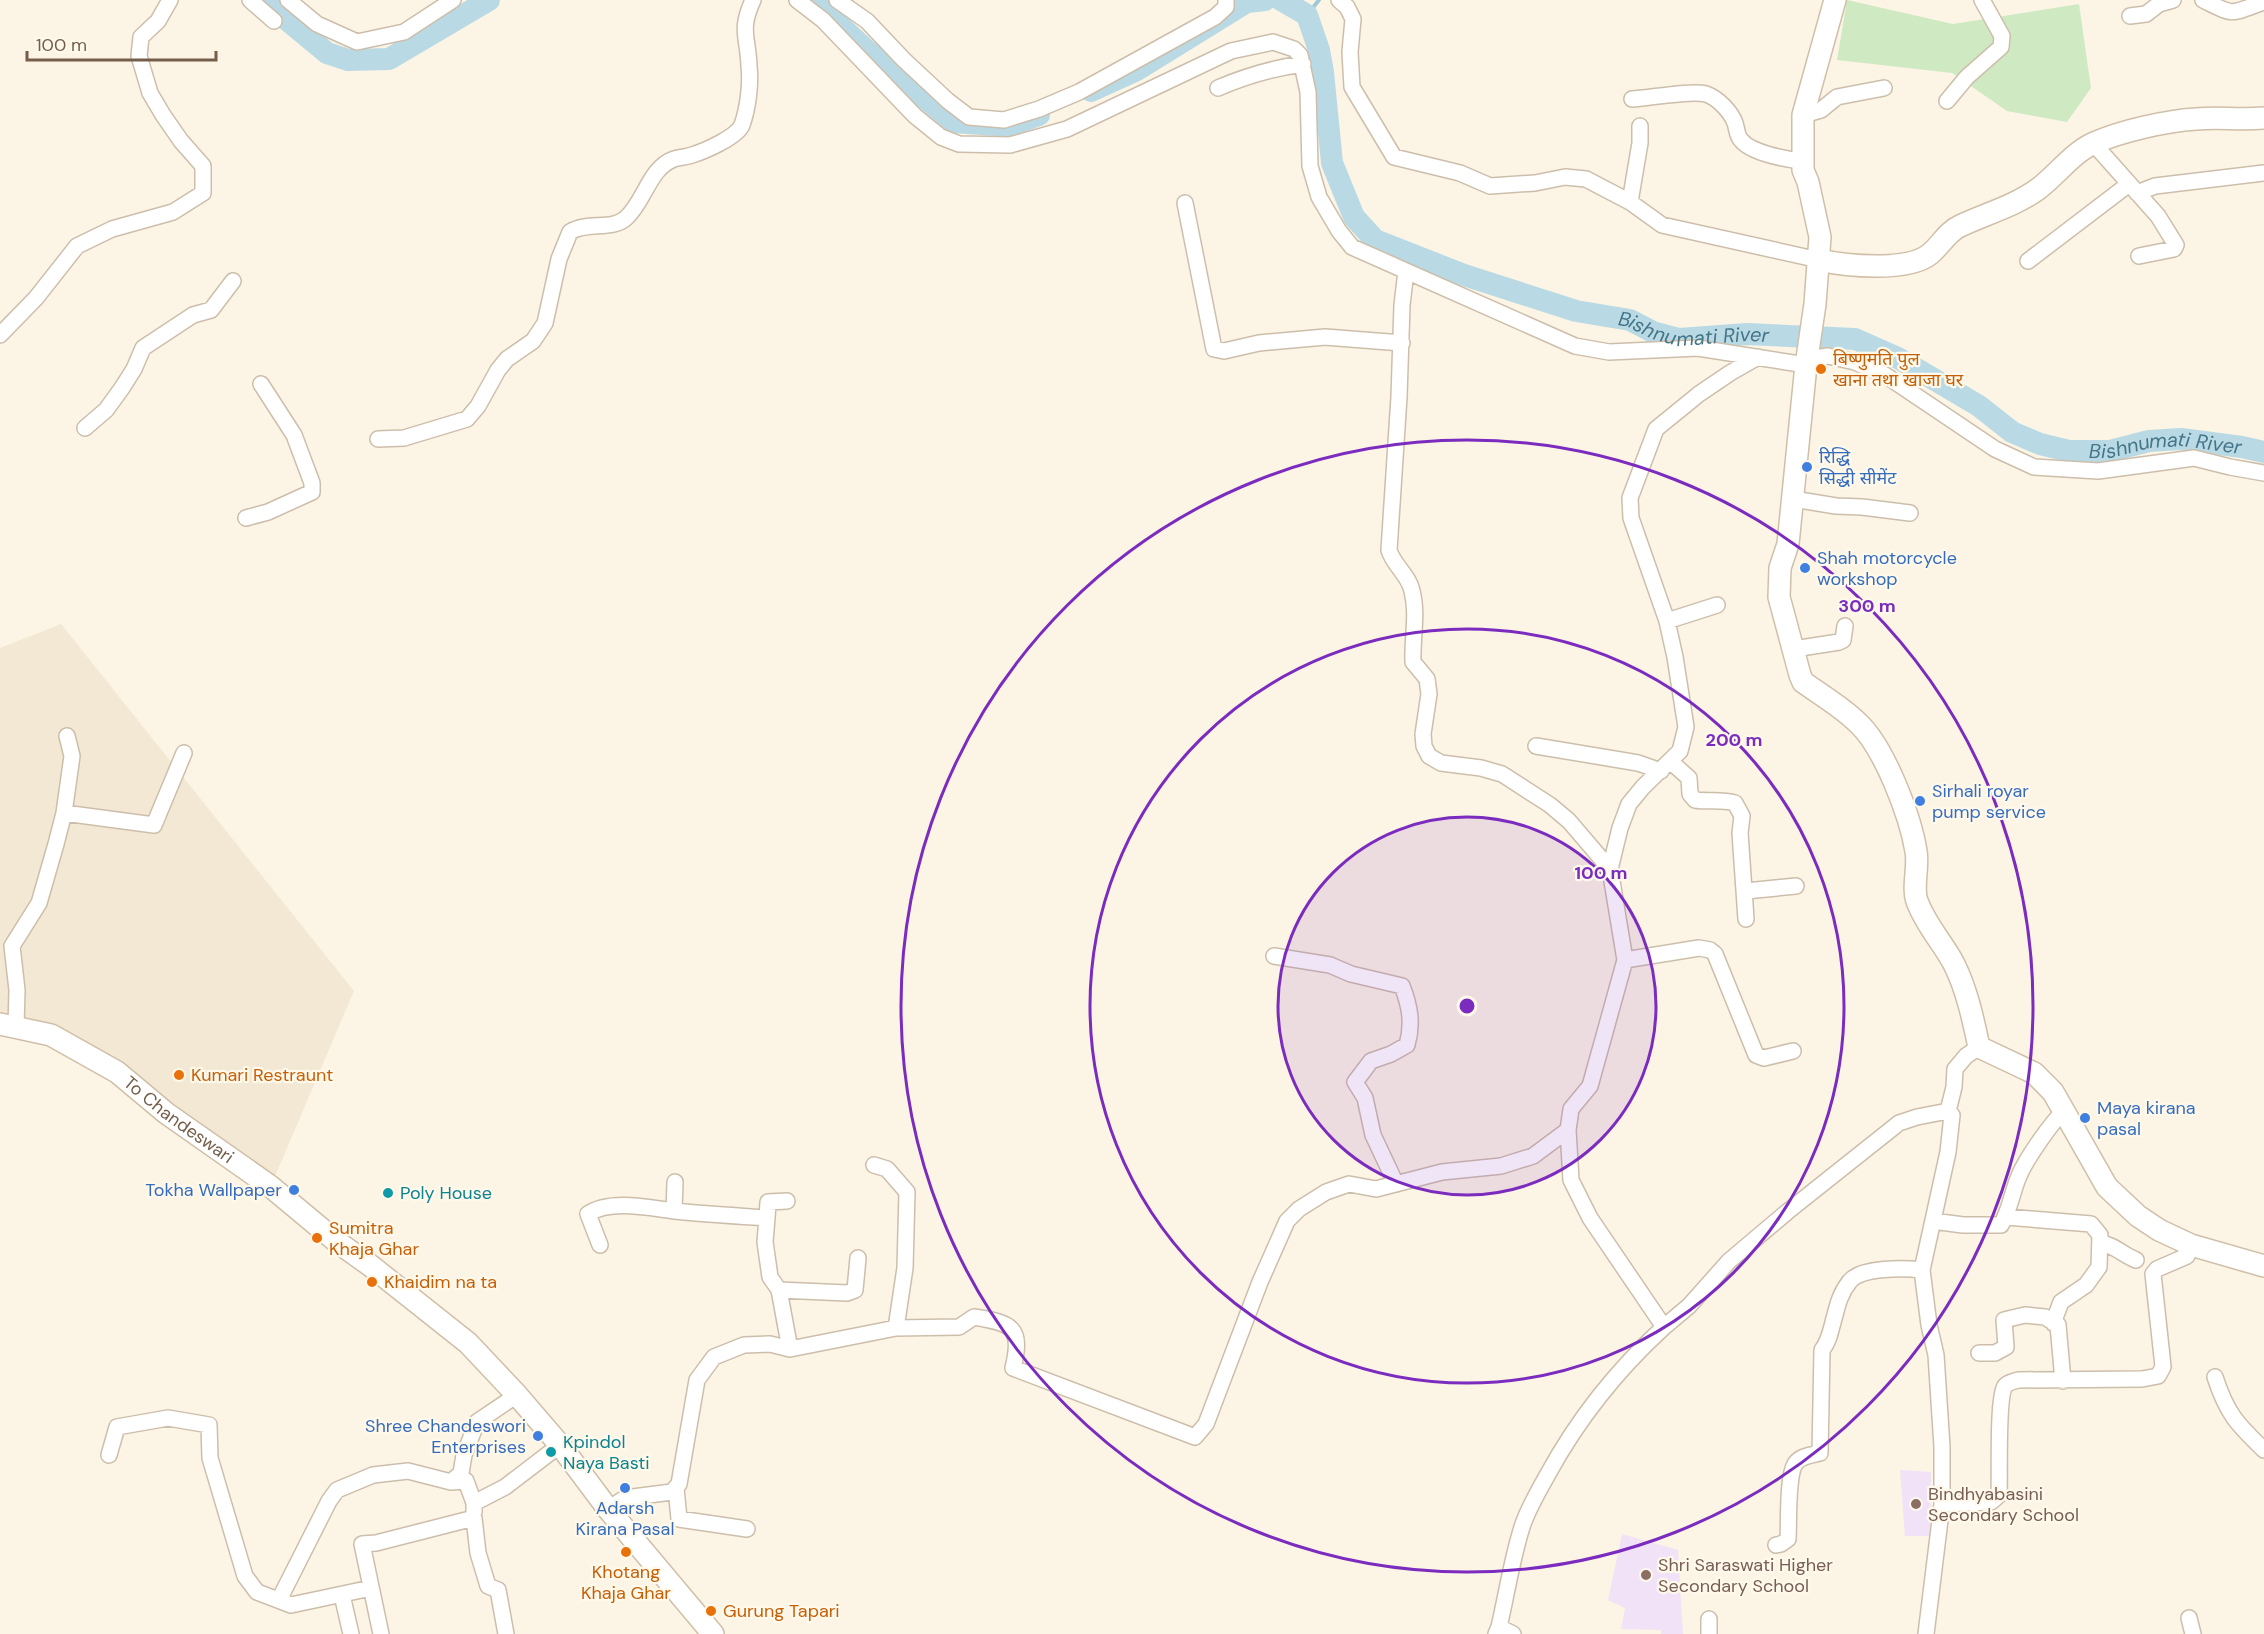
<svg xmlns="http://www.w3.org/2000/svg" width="2264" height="1634" font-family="'DM Sans','Noto Sans Devanagari',sans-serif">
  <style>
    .residential { fill: #f3e8d3 }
    .education { fill: #f2e2f8 }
    .green { fill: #cfe9c3 }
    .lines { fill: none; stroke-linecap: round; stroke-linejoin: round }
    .stream { stroke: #a0c9d7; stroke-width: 4 }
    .river { stroke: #b9dae5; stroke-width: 22 }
    .street-casing { stroke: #cdbeab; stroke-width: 18 }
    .secondary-casing { stroke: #d0bfa8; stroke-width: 24 }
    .street { stroke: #fff; stroke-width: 15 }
    .secondary { stroke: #fff; stroke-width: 21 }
    .ring { fill: none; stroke: #7b2cbf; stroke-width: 3 }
    .food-dot { fill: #e8710a; stroke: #fff9eb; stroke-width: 2 }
    .shop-dot { fill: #3f7fe0; stroke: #fff9eb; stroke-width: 2 }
    .culture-dot { fill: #0f9aa8; stroke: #fff9eb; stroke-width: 2 }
    .education-dot { fill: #8d6e63; stroke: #fff9eb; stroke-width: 2 }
    .labels { text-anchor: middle; stroke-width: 4.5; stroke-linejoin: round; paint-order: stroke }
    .food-label { font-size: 18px; fill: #c56008; stroke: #fff9eb; text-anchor: start }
    .shop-label { font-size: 18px; fill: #366cbe; stroke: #fff9eb; text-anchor: start }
    .street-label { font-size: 18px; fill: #745e4a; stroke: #fff9eb }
    .culture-label { font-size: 18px; fill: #0d838f; stroke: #fff9eb; text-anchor: start }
    .education-label { font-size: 18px; fill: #785e54; stroke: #fff9eb; text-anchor: start }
    .water-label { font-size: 20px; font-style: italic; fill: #447588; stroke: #fff9eb }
    .centre { fill: #7b2cbf; stroke: #fff9eb; stroke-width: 3 }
    .ring-label { font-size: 18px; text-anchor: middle; font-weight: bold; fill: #7b2cbf; stroke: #fff9eb; stroke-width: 4.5; stroke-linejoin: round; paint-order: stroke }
  </style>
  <rect width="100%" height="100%" fill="#fcf5e5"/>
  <path class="residential" d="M 61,624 L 354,991 L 273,1181 L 55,1026 L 0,1013 L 0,648 Z"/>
  <path class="education" d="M 1900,1470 L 1931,1472 L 1930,1536 L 1905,1536 Z
    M 1622,1534 L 1678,1550 L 1683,1634 L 1661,1634 L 1661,1630 L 1621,1629 L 1625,1608 L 1608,1600 Z"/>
  <path class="green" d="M 1847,0 L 1953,24 L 2079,4 L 2091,88 L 2067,122 L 2007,111 L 1952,73 L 1837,60 Z"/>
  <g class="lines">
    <path class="stream" d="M 1307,15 L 1319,0"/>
    <g class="river">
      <path d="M 263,0 L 327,53 L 348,60 L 389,59 L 489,0"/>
      <path d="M 812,0 L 871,54 L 954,122 L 1009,126 L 1039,115"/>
      <path id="s1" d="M 1281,0 L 1307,15 L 1319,50 L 1323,72 L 1332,163 L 1354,217 L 1375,240 L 1464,275 L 1576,311 L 1630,320 L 1653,332 L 1679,339 L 1747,334 L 1855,339 L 1898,358 L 1979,406 L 2012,432 L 2040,444 L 2069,451 L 2110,451 L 2149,441 L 2181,439 L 2242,447 L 2264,452"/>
      <path d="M 1091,91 L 1137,70 L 1247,2 L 1265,0"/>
    </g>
    <g class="street-casing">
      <path id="street" d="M 250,0 L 274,21
        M 288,0 L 317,24 L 357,42 L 404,32 L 453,0
        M 797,0 L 823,20 L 915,116 L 941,137 L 959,144 L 1010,145 L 1067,129 L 1231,51 L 1273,42 L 1294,49 L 1300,55 L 1308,92 L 1310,166 L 1319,197 L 1339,231 L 1352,247 L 1406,271 L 1402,305 L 1399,397 L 1389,550 C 1393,565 1409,575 1412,591 C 1418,614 1412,638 1413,662 L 1427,679 L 1429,694 L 1423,734 L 1424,746 L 1429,756 L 1441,763 L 1481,768 L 1502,774 L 1550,805 L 1569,821 L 1610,869
        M 837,0 L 867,21 L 903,59 L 948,101 L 969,117 L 1004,120 L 1039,109 L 1079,92 L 1215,17 L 1226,7 L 1226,0
        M 1339,0 L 1347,7 L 1353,19 L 1350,52 L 1352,87 L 1394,157 L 1460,173 L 1490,186 L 1535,183 L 1565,177 L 1586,179 L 1630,202 L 1662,225 L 1819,260
        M 2203,0 C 2234,15 2228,15 2261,3
        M 2130,16 L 2146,14 L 2159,4 L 2173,0
        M 1218,88 C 1246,76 1273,68 1303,64
        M 1632,99 C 1649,98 1692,90 1706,94 C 1718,98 1731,112 1735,123 C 1737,129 1737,136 1741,140 C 1751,153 1786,159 1801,161
        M 1947,101 L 1967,77 L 2001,47 L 2002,36 L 1982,0
        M 1803,115 L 1821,110 L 1837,97 L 1884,88
        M 2093,143 L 2158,216 L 2176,245 L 2174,249 L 2139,256
        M 2137,193 L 2155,186 L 2264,173
        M 1630,202 L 1640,143 L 1640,126
        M 1185,203 L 1214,349 L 1224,351 L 1259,343 L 1325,337 L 1402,343
        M 2028,261 L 2129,184
        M 1406,271 L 1575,346 L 1609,352 L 1698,348 L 1806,365
        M 0,335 L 36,298 L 77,246 L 112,229 L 173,212 L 203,193 L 203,166 L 181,141 L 163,115 L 150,93 L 139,56 L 141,37 L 158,21 L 170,0
        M 1807,359 L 1828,356 L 1855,362 L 1885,375 L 1995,449 L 2034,467 L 2098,471 L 2194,458 L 2230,467 L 2264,473
        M 85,428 L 106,410 L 122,388 L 134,369 L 143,348 L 193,315 L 211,310 L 233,281
        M 378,439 L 404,438 L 467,419 L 478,406 L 498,370 L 507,359 L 533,341 L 545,323 L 559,259 L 570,232 C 587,221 612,231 626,218 C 645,201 649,168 674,159 C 680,157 687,157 692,155 C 705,151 737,137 742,125 C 748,108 751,84 749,66 C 748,36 739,31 753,0
        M 1793,499 L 1836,506 L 1862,507 L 1910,513
        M 246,518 L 268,512 L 312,492 L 312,483 L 294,435 L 261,384
        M 1667,621 L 1717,605
        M 1794,649 L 1839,642 L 1843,640 L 1845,626
        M 1536,746 L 1638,763 L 1661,771
        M 1671,762 L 1689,778 L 1690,794 L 1695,800 C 1708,802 1722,799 1735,803 L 1742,816 L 1740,833 L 1746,919
        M 64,813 L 154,825 L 184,753
        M 1746,891 L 1796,886
        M 1274,956 L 1330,965 L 1351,974 L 1402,986 C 1410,1006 1413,1024 1407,1045 L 1391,1054 L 1371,1061 L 1355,1082 L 1365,1098 L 1373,1135 L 1396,1184
        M 1625,960 L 1699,948 L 1710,950 L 1715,954 L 1756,1055 L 1764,1058 L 1793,1051
        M 16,1027 L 17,990 L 12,946 L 39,903 L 56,844 L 64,813 L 72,756 L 67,736
        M 874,1165 L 887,1169 L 907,1192 L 905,1268 L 896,1328
        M 674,1211 L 675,1182
        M 2006,1217 L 2091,1224 L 2100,1235 L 2099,1267 L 2086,1285 L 2061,1302 L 2053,1323
        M 767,1218 L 768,1202 L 787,1201
        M 1933,1221 L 1963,1225 L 2001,1225 C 2010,1210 2012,1192 2019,1176 C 2026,1159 2051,1123 2064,1111
        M 2100,1243 C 2113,1244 2123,1255 2136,1260
        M 600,1245 L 588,1214 C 610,1199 650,1208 675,1211 C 705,1214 737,1216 767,1218 L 765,1242 L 770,1277 L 779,1290 L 790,1349
        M 779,1290 L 847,1293 L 855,1290 L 858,1258
        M 1664,1327 L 1689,1306 L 1729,1261 L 1787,1212 L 1899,1123 L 1917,1117 L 1948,1111
        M 1979,1353 L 1995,1353 L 2006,1347 L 2004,1320 L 2025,1315 L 2045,1317 L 2058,1325 L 2063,1381
        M 2215,1377 C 2227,1414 2237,1424 2264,1450
        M 109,1455 L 117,1427 L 168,1418 L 209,1425 L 210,1458 L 245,1576 L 257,1592 L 291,1605 L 371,1588
        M 451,1482 L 461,1473 L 464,1455 L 477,1422 L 517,1395
        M 676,1488 L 679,1519 L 747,1529
        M 1942,1504 L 1991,1502 L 1999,1495 C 2000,1475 1997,1398 2005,1386 C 2008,1382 2013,1382 2018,1380 L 2142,1379 L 2158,1376 L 2163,1367 L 2162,1357 L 2153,1274 L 2157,1269 L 2187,1256 L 2191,1245
        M 608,1509 L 625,1498 L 672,1492 L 679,1484 L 697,1380 L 714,1357 L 744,1345 L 770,1344 L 790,1349 L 896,1328 L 959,1327 L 974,1317 C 1012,1323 1023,1327 1013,1368 L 1195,1437 L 1206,1424 L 1260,1282 L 1287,1221 L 1299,1209 L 1326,1192 L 1349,1184 L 1376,1189 L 1442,1172 L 1501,1166 L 1533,1156 L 1568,1130
        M 474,1512 L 474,1503 L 505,1487 L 560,1445
        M 1776,1545 L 1781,1544 L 1788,1539 C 1789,1523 1787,1477 1795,1464 C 1800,1456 1811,1455 1820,1453 L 1822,1350 C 1830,1340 1831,1328 1835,1315 C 1838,1303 1841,1292 1850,1281 C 1862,1267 1904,1268 1922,1270
        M 342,1595 L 351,1634
        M 279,1600 L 329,1501 L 337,1490 L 373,1475 L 408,1471 L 451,1482 L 466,1481 L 474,1503
        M 2189,1618 L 2193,1634
        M 1499,1627 L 1513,1634
        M 381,1634 L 362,1544 L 376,1543 L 474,1518 L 478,1553 L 488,1586 L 498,1590 L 506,1634
        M 1496,1634 L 1499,1627 C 1507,1593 1512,1557 1523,1524 C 1529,1507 1539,1490 1548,1474 C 1578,1419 1617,1370 1664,1327 L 1590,1218 L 1571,1180 L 1568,1130 L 1571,1109 L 1590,1086 L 1625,960 L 1610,869 L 1620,828 L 1629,804 L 1643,787 L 1680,751 L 1686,727 L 1675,657 L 1667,621 L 1631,518 L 1630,498 L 1656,429 L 1699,394 L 1730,373 L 1758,357
        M 1709,1634 L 1709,1619
        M 1926,1634 L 1942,1504 L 1942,1447 L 1936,1355 L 1929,1325 L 1922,1270 L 1948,1152 L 1952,1115 L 1948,1111 L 1954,1087 L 1955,1069 L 1966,1056 L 1979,1047"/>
    </g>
    <g class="secondary-casing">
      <g id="secondary">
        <path d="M 1835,0 L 1803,115 L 1803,170 L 1808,182 L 1820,237 L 1815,304 L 1806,365 L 1788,544 L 1780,568 L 1779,597 L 1800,675 L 1803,682 C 1821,695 1842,707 1858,723 C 1884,747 1910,815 1916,851 C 1919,866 1912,888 1917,901 C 1925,924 1943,943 1954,964 C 1967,990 1973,1019 1979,1047 L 2034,1073 L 2053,1092 L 2107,1187 L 2138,1216 L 2159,1230 L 2191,1245 L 2264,1266"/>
        <path d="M 1819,260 C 1846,266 1908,272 1930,254 C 1941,245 1947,232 1960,226 C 1985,214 2015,206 2038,189 C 2057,175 2072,153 2094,143 C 2122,131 2165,121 2196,119 C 2218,117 2241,120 2264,118"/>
        <path id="s2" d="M 0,1024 L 51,1035 L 117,1072 L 166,1113 L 270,1186 L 336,1241 L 371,1266 L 468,1343 L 517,1395 L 560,1445 L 608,1509 L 713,1634"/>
      </g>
    </g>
    <use href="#street" class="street"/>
    <use href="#secondary" class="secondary"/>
  </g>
  <circle cx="1467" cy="1006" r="189" fill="#7b2cbf" fill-opacity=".12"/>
  <g class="ring">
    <circle cx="1467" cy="1006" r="189"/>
    <circle cx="1467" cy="1006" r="377"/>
    <circle cx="1467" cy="1006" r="566"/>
  </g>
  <g class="food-dot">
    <circle cx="1821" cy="369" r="6"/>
    <circle cx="179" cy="1075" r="6"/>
    <circle cx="317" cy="1238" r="6"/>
    <circle cx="372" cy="1282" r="6"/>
    <circle cx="626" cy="1552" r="6"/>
    <circle cx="711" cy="1611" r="6"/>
  </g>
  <g class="shop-dot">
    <circle cx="1807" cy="467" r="6"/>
    <circle cx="1805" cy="568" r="6"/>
    <circle cx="1920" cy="801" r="6"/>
    <circle cx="2085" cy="1118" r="6"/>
    <circle cx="294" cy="1190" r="6"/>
    <circle cx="538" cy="1436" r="6"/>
    <circle cx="625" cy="1488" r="6"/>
  </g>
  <g class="culture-dot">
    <circle cx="388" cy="1193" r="6"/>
    <circle cx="551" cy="1452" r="6"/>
  </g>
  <g class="education-dot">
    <circle cx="1916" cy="1504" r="6"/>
    <circle cx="1646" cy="1575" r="6"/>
  </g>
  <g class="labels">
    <g class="food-label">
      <text x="1833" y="365">बिष्णुमति पुल<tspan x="1833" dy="21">खाना तथा खाजा घर</tspan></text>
      <text x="191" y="1081">Kumari Restraunt</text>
      <text x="329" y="1234">Sumitra<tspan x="329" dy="21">Khaja Ghar</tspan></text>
      <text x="384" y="1288">Khaidim na ta</text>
      <text x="626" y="1578" text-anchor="middle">Khotang<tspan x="626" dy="21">Khaja Ghar</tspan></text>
      <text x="723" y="1617">Gurung Tapari</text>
    </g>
    <g class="shop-label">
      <text x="1819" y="463">रिद्धि<tspan x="1819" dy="21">सिद्धी सीमेंट</tspan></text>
      <text x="1817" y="564">Shah motorcycle<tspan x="1817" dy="21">workshop</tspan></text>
      <text x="1932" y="797">Sirhali royar<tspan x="1932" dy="21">pump service</tspan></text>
      <text x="2097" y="1114">Maya kirana<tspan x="2097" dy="21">pasal</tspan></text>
      <text x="282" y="1196" text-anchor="end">Tokha Wallpaper</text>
      <text x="526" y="1432" text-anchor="end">Shree Chandeswori<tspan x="526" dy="21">Enterprises</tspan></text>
      <text x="625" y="1514" text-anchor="middle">Adarsh<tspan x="625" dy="21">Kirana Pasal</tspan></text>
    </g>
    <g class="street-label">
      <text dy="6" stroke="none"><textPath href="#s2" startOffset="206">To Chandeswari</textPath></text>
    </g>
    <g class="culture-label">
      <text x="400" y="1199">Poly House</text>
      <text x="563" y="1448">Kpindol<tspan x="563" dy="21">Naya Basti</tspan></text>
    </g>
    <g class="education-label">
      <text x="1928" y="1500">Bindhyabasini<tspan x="1928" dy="21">Secondary School</tspan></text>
      <text x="1658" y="1571">Shri Saraswati Higher<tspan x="1658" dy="21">Secondary School</tspan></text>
    </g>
    <g class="water-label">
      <text dy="7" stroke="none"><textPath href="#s1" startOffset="604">Bishnumati River</textPath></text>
      <text dy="7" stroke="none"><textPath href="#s1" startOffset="1108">Bishnumati River</textPath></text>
    </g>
  </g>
  <circle cx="1467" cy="1006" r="9" class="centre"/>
  <g class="ring-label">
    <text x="1867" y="612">300 m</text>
    <text x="1734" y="746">200 m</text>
    <text x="1601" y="879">100 m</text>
  </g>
  <path d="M27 51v9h189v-9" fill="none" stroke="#745e4a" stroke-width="3"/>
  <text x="36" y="51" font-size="18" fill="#745e4a" stroke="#fff9eb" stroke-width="4.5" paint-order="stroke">100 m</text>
</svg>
